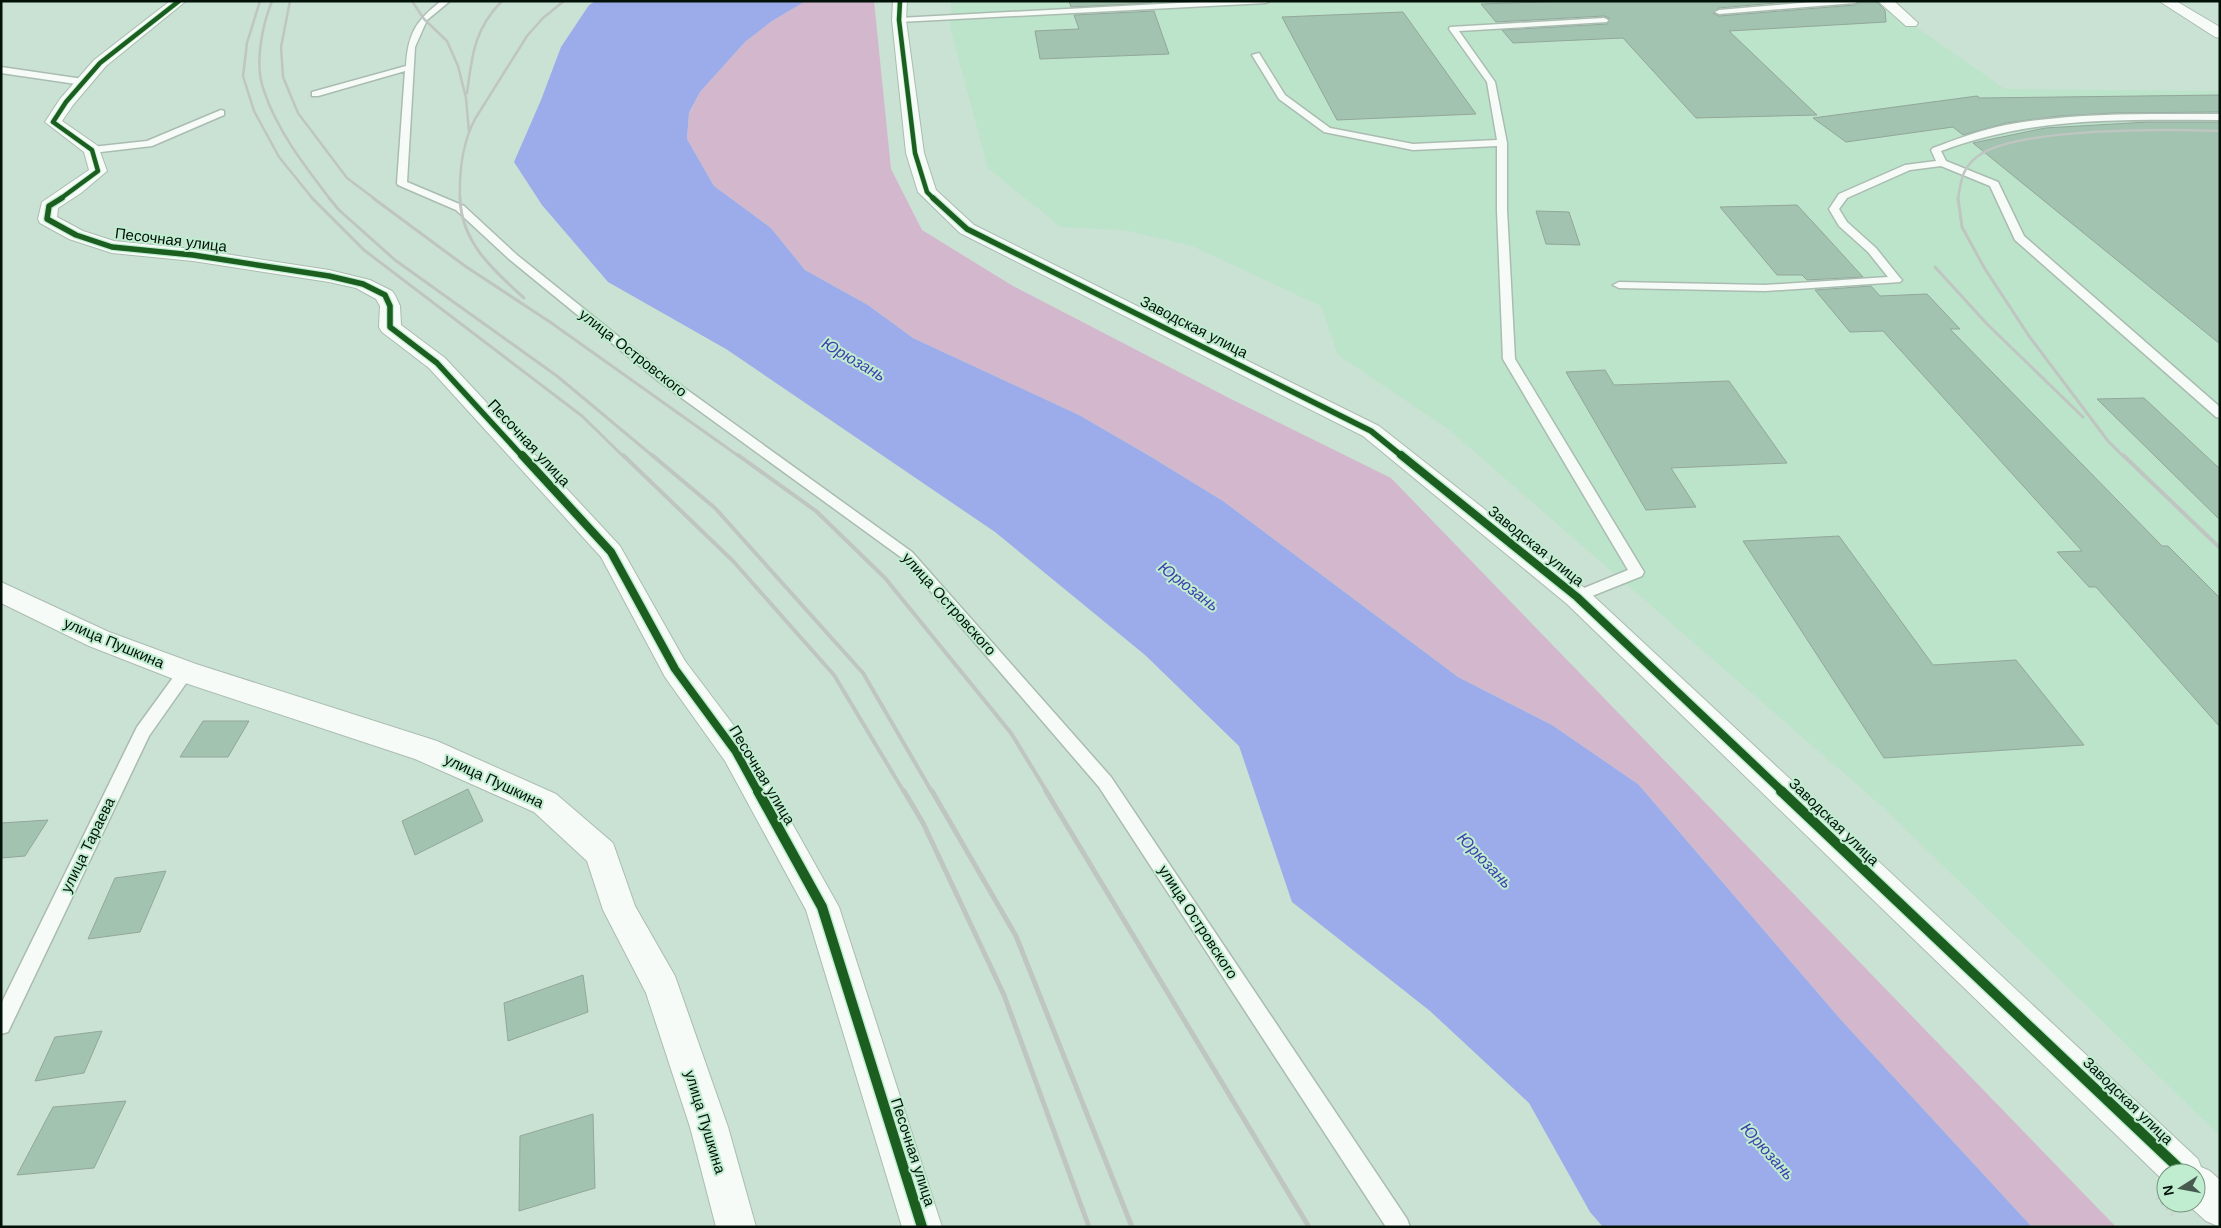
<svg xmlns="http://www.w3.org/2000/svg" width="2221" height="1228" font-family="Arial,sans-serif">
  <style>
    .built { fill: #bce4ca }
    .green { fill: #d3b7cd }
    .water { fill: #9cacea }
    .building { fill: #a2c3b0; stroke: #93a69a }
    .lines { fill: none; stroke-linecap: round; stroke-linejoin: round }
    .service-casing { stroke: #aabcb1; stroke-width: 3 }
    .minor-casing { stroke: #aabcb1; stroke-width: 2 }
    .tertiary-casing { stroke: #aabcb1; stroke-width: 2 }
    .path { stroke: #ccd3ce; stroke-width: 4; stroke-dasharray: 2 5; stroke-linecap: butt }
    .service { fill: #f7fbf8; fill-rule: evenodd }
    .minor { fill: #f7fbf8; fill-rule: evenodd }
    .tertiary { fill: #f7fbf8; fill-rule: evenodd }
    .rail-far3 { stroke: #bfc5c1; stroke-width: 2.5 }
    .rail-far2 { stroke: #bfc5c1; stroke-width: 3 }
    .rail-far1 { stroke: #bfc5c1; stroke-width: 4 }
    .rail { stroke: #bfc5c1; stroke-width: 5 }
    .cycleway-far3-casing { stroke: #c0edd0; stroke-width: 6 }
    .cycleway-far2-casing { stroke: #c0edd0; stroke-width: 8 }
    .cycleway-far1-casing { stroke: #c0edd0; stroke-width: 11 }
    .cycleway-casing { stroke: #c0edd0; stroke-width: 13 }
    .cycleway-far3 { stroke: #1b5e20; stroke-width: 4.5 }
    .cycleway-far2 { stroke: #1b5e20; stroke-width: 5.5 }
    .cycleway-far1 { stroke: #1b5e20; stroke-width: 8 }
    .cycleway { stroke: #1b5e20; stroke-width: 10 }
    .labels { text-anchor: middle; stroke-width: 4; stroke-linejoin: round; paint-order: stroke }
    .street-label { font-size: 15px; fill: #021108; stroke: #c0edd0 }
    .water-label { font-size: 16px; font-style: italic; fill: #3e3fac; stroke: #c0edd0 }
  </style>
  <rect width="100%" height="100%" fill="#cae2d3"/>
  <path class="built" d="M 951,1 L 1879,1 L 2005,89 L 2220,91 L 2220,1136 L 1885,809 L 1448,429 L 1338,355 L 1321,306 L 1192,246 L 1124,230 L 1061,227 L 988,168 L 950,27 Z"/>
  <path class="green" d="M 806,1 L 874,1 L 891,169 L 922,230 L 1013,286 L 1231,399 L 1391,478 L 2116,1227 L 2032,1227 L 1842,1021 L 1638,784 L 1552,725 L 1458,677 L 1223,501 L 1148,455 L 1079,415 L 913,338 L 868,305 L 805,270 L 771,228 L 714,186 L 687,139 L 689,114 L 700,92 L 745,42 L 772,21 Z"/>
  <path class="water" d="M 596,1 L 806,1 L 772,21 L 745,42 L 700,92 L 689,113 L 687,139 L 714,186 L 771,228 L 805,270 L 868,305 L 913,338 L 1079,415 L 1148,455 L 1223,501 L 1458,677 L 1552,725 L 1638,784 L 1842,1021 L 2032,1227 L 1603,1227 L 1590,1212 L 1529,1103 L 1430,1011 L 1292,902 L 1239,746 L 1145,655 L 995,532 L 726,349 L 608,282 L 542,205 L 514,162 L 541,100 L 561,47 L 589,5 Z"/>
  <path class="building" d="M 1069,1 L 1151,1 L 1151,3 L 1071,7 Z
    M 1572,1 L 1798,1 L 1719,8 L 1713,13 L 1719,16 L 1855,5 L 1861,1 L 1876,1 L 1885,10 L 1886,22 L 1729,31 L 1817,115 L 1696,118 L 1623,38 L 1513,43 L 1502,30 L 1607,24 L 1609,18 L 1604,16 L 1496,22 L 1481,4 Z
    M 1154,11 L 1169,54 L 1040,59 L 1035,31 L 1079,29 L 1074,15 Z
    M 1403,12 L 1476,114 L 1337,120 L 1282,17 Z
    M 2220,95 L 2220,112 L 2112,113 L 2059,116 L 2006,123 L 1963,135 L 1953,127 L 1846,142 L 1813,118 L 1977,96 L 1980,98 Z
    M 2148,122 L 2220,122 L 2220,344 L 1973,143 L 2045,128 Z
    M 1797,205 L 1822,232 L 1863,277 L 1807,280 L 1802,275 L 1777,275 L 1720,207 Z
    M 1536,211 L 1569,212 L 1580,245 L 1546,244 Z
    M 1871,286 L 1880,296 L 1927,294 L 1960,329 L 1950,329 L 2162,546 L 2168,546 L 2220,598 L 2220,727 L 2096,587 L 2089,587 L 2057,552 L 2082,551 L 1883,331 L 1850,332 L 1815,290 Z
    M 1605,370 L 1614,385 L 1729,381 L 1787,463 L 1671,468 L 1696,507 L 1646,510 L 1566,372 Z
    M 2144,398 L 2220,469 L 2220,520 L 2097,399 Z
    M 1839,536 L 1933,665 L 2016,660 L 2084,745 L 1884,758 L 1743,541 Z
    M 203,721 L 249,721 L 228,757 L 180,757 Z
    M 468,789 L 483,821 L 415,855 L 402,821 Z
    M 48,820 L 25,856 L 1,858 L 1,823 Z
    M 166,871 L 140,932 L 88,939 L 115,878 Z
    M 583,975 L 588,1012 L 508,1041 L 504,1003 Z
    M 102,1031 L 84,1073 L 35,1081 L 55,1037 Z
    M 126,1101 L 94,1168 L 17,1175 L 53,1107 Z
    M 593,1114 L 595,1188 L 519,1211 L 520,1136 Z"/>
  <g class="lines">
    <g class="service-casing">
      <path id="service" d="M 441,1 L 450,1 L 427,20 L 415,47 L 407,182 L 464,206 L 517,255 L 665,374 L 912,552 L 1111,777 L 1407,1219 L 1410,1227 L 1386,1227 L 1099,787 L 902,558 L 657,380 L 509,259 L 456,210 L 398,185 L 397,183 L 405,71 L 318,96 L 312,96 L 312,92 L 406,66 C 408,33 416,21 441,1 Z
        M 1216,1 L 1270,1 L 1266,3 L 899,22 L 895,20 L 899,18 Z
        M 1823,1 L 1859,1 L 1855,3 L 1719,14 L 1715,12 L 1719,10 Z
        M 1604,18 L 1608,20 L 1607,22 L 1459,31 L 1495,82 L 1507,143 L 1507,210 L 1515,359 L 1644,572 L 1642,576 L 1577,602 L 1572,601 L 1570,597 L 1572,593 L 1628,570 L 1503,359 L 1497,210 L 1497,146 L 1413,150 L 1324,132 L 1279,99 L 1252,55 L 1259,53 L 1285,95 L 1330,128 L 1413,144 L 1497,140 L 1487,82 L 1449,29 L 1450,27 Z
        M 1,67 L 83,79 L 87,82 L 83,85 L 1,73 Z
        M 221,110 L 224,111 L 224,115 L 152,146 L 92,153 L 87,150 L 92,147 L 147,141 Z
        M 2220,114 L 2220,120 C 2122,120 2035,116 1941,151 L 1946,161 L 1998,182 L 2024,236 L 2220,407 L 2220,418 L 2216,417 L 2015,240 L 1990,186 L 1941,166 L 1910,170 L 1847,198 L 1839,209 L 1847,222 L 1876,248 L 1900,278 L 1902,280 L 1900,282 L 1765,291 L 1619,288 L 1613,285 L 1619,282 L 1765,285 L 1888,277 L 1868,252 L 1839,226 L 1829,209 L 1839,194 L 1905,165 L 1936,161 L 1931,150 L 1933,148 C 1957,139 1981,130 2006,125 C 2076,112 2148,114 2220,114 Z
        M 186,666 L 192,668 L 194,672 L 149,736 L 8,1032 L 1,1034 L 1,1004 L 137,727 L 180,668 Z"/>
    </g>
    <g class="minor-casing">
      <path id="minor" d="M 170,1 L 186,1 L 106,66 L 73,105 L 62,121 L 98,146 L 107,171 L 81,193 L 58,208 L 57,217 L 83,231 L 114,241 L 193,249 L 329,270 L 370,280 L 392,291 L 395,295 L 400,306 L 401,325 L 445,358 L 620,546 L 685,661 L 747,743 L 839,907 L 942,1227 L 902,1227 L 806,910 L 725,761 L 665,677 L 601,557 L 429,368 L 382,332 L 379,327 L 380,306 L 376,299 L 356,288 L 329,282 L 193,261 L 112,253 L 69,239 L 40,223 L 38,219 L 42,202 L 89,170 L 84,152 L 45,122 L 60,99 L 94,60 Z
        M 1878,1 L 1894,1 L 1918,23 L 1916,26 L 1906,26 Z
        M 2159,1 L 2176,1 L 2220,27 L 2220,38 L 2215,37 Z
        M 1,582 L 109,632 L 196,664 L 437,741 L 556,794 L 613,843 L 635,906 L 675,976 L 728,1127 L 756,1227 L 716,1227 L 690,1127 L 646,993 L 603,910 L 587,861 L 534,812 L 415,759 L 176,680 L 89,646 L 1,603 Z"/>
    </g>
    <g class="tertiary-casing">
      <path id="tertiary" d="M 893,1 L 907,1 L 906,20 L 924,153 L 936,190 L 974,225 L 1379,426 L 1587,590 L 2198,1159 L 2201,1167 L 2210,1171 L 2220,1180 L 2220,1227 L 2206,1221 L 2186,1203 L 2196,1203 L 2196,1173 L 2166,1173 L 2166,1183 L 1567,604 L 1363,436 L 960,233 L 918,192 L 906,153 L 892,20 Z"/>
    </g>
    <path class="path" d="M 2157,1198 L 2173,1215"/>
    <use href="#service" class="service"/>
    <use href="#minor" class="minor"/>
    <use href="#tertiary" class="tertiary"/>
    <path class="rail-far3" d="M 260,1 L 247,43 L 243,76 L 254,111 L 279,157 L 313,199
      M 272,1 C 262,26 254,65 264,91 C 278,132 304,165 330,199
      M 290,1 L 281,47 L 283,77 L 298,113 L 347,178 L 375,199
      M 412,1 L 424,19 L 447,41 L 458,66 L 466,98 L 469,132
      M 467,93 C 472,56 474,29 502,1
      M 460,199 C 459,171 462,144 475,119 L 527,36 L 543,18 L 564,1
      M 1958,199 C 1961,180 1962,168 1978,156 C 2019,127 2168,129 2220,131"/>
    <path class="rail-far2" d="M 312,198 L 364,250 L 582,416 L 624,457
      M 329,198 L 339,210 L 395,260 L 557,376 L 654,457
      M 373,198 L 465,266 L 550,322 L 740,457
      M 460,198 C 461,242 493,270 524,298
      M 1958,198 L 1962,227 L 1985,269 L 2029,336 L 2108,441 L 2124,457
      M 1935,267 L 1987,324 L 2083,417"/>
    <path class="rail-far1" d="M 623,455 L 733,561 L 834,675 L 904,792
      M 652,455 L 715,508 L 863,673 L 932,792
      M 738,455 L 816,511 L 885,578 L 1011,733 L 1047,792
      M 2123,455 L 2220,548"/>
    <path class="rail" d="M 904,791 L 923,823 L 1004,995 L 1089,1227
      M 932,791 L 1016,936 L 1132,1227
      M 1046,791 L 1309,1227"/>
    <g class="cycleway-far3-casing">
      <path id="cycleway-far3" d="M 900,1 L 899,20 L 915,153 L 927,192 L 934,199
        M 60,199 L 98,171 L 92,150 L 53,122 L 66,102 L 100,63 L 179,1"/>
    </g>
    <g class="cycleway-far2-casing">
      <path id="cycleway-far2" d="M 62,198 L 49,206 L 47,219 L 76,235 L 112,247 L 193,255 L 329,276 L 363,284 L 385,295 L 390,306 L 390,327 L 437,363 L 523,457
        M 933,198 L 967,229 L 1371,431 L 1403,457"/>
    </g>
    <g class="cycleway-far1-casing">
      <path id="cycleway-far1" d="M 522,455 L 611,552 L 675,669 L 736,752 L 758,792
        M 1401,455 L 1577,597 L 1783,792"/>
    </g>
    <g class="cycleway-casing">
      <path id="cycleway" d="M 758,791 L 822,907 L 922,1227
        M 1781,791 L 2184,1173"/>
    </g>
    <use href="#cycleway-far3" class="cycleway-far3"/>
    <use href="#cycleway-far2" class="cycleway-far2"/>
    <use href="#cycleway-far1" class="cycleway-far1"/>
    <use href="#cycleway" class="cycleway"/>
  </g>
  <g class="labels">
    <g class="street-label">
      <text transform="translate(171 240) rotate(7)" y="5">Песочная улица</text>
      <text transform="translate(1194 327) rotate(27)" y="5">Заводская улица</text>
      <text transform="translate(633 353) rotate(38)" y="5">улица Островского</text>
      <text transform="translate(529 443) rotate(47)" y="5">Песочная улица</text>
      <text transform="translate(1536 546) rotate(39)" y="5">Заводская улица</text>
      <text transform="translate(949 604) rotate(48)" y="5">улица Островского</text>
      <text transform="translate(114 643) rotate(23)" y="5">улица Пушкина</text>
      <text transform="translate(762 775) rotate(59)" y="5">Песочная улица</text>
      <text transform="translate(494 781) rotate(25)" y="5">улица Пушкина</text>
      <text transform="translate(1834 822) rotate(44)" y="5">Заводская улица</text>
      <text transform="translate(88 845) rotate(-64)" y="5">улица Тараева</text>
      <text transform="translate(1198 922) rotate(57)" y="5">улица Островского</text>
      <text transform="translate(2128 1101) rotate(44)" y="5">Заводская улица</text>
      <text transform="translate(705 1122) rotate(73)" y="5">улица Пушкина</text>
      <text transform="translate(913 1152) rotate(72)" y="5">Песочная улица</text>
    </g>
    <g class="water-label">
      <text transform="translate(854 359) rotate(30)" y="6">Юрюзань</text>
      <text transform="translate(1189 586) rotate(37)" y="6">Юрюзань</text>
      <text transform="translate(1485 860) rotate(46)" y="6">Юрюзань</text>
      <text transform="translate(1768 1151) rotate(48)" y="6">Юрюзань</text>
    </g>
  </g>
  <rect width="2221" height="1228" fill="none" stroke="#021108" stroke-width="5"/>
  <g transform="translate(2181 1188) rotate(259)"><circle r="24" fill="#c0edd0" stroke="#749580"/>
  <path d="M0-4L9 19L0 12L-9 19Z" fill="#485a4f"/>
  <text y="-8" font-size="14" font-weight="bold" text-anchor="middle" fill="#021108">N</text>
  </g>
</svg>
